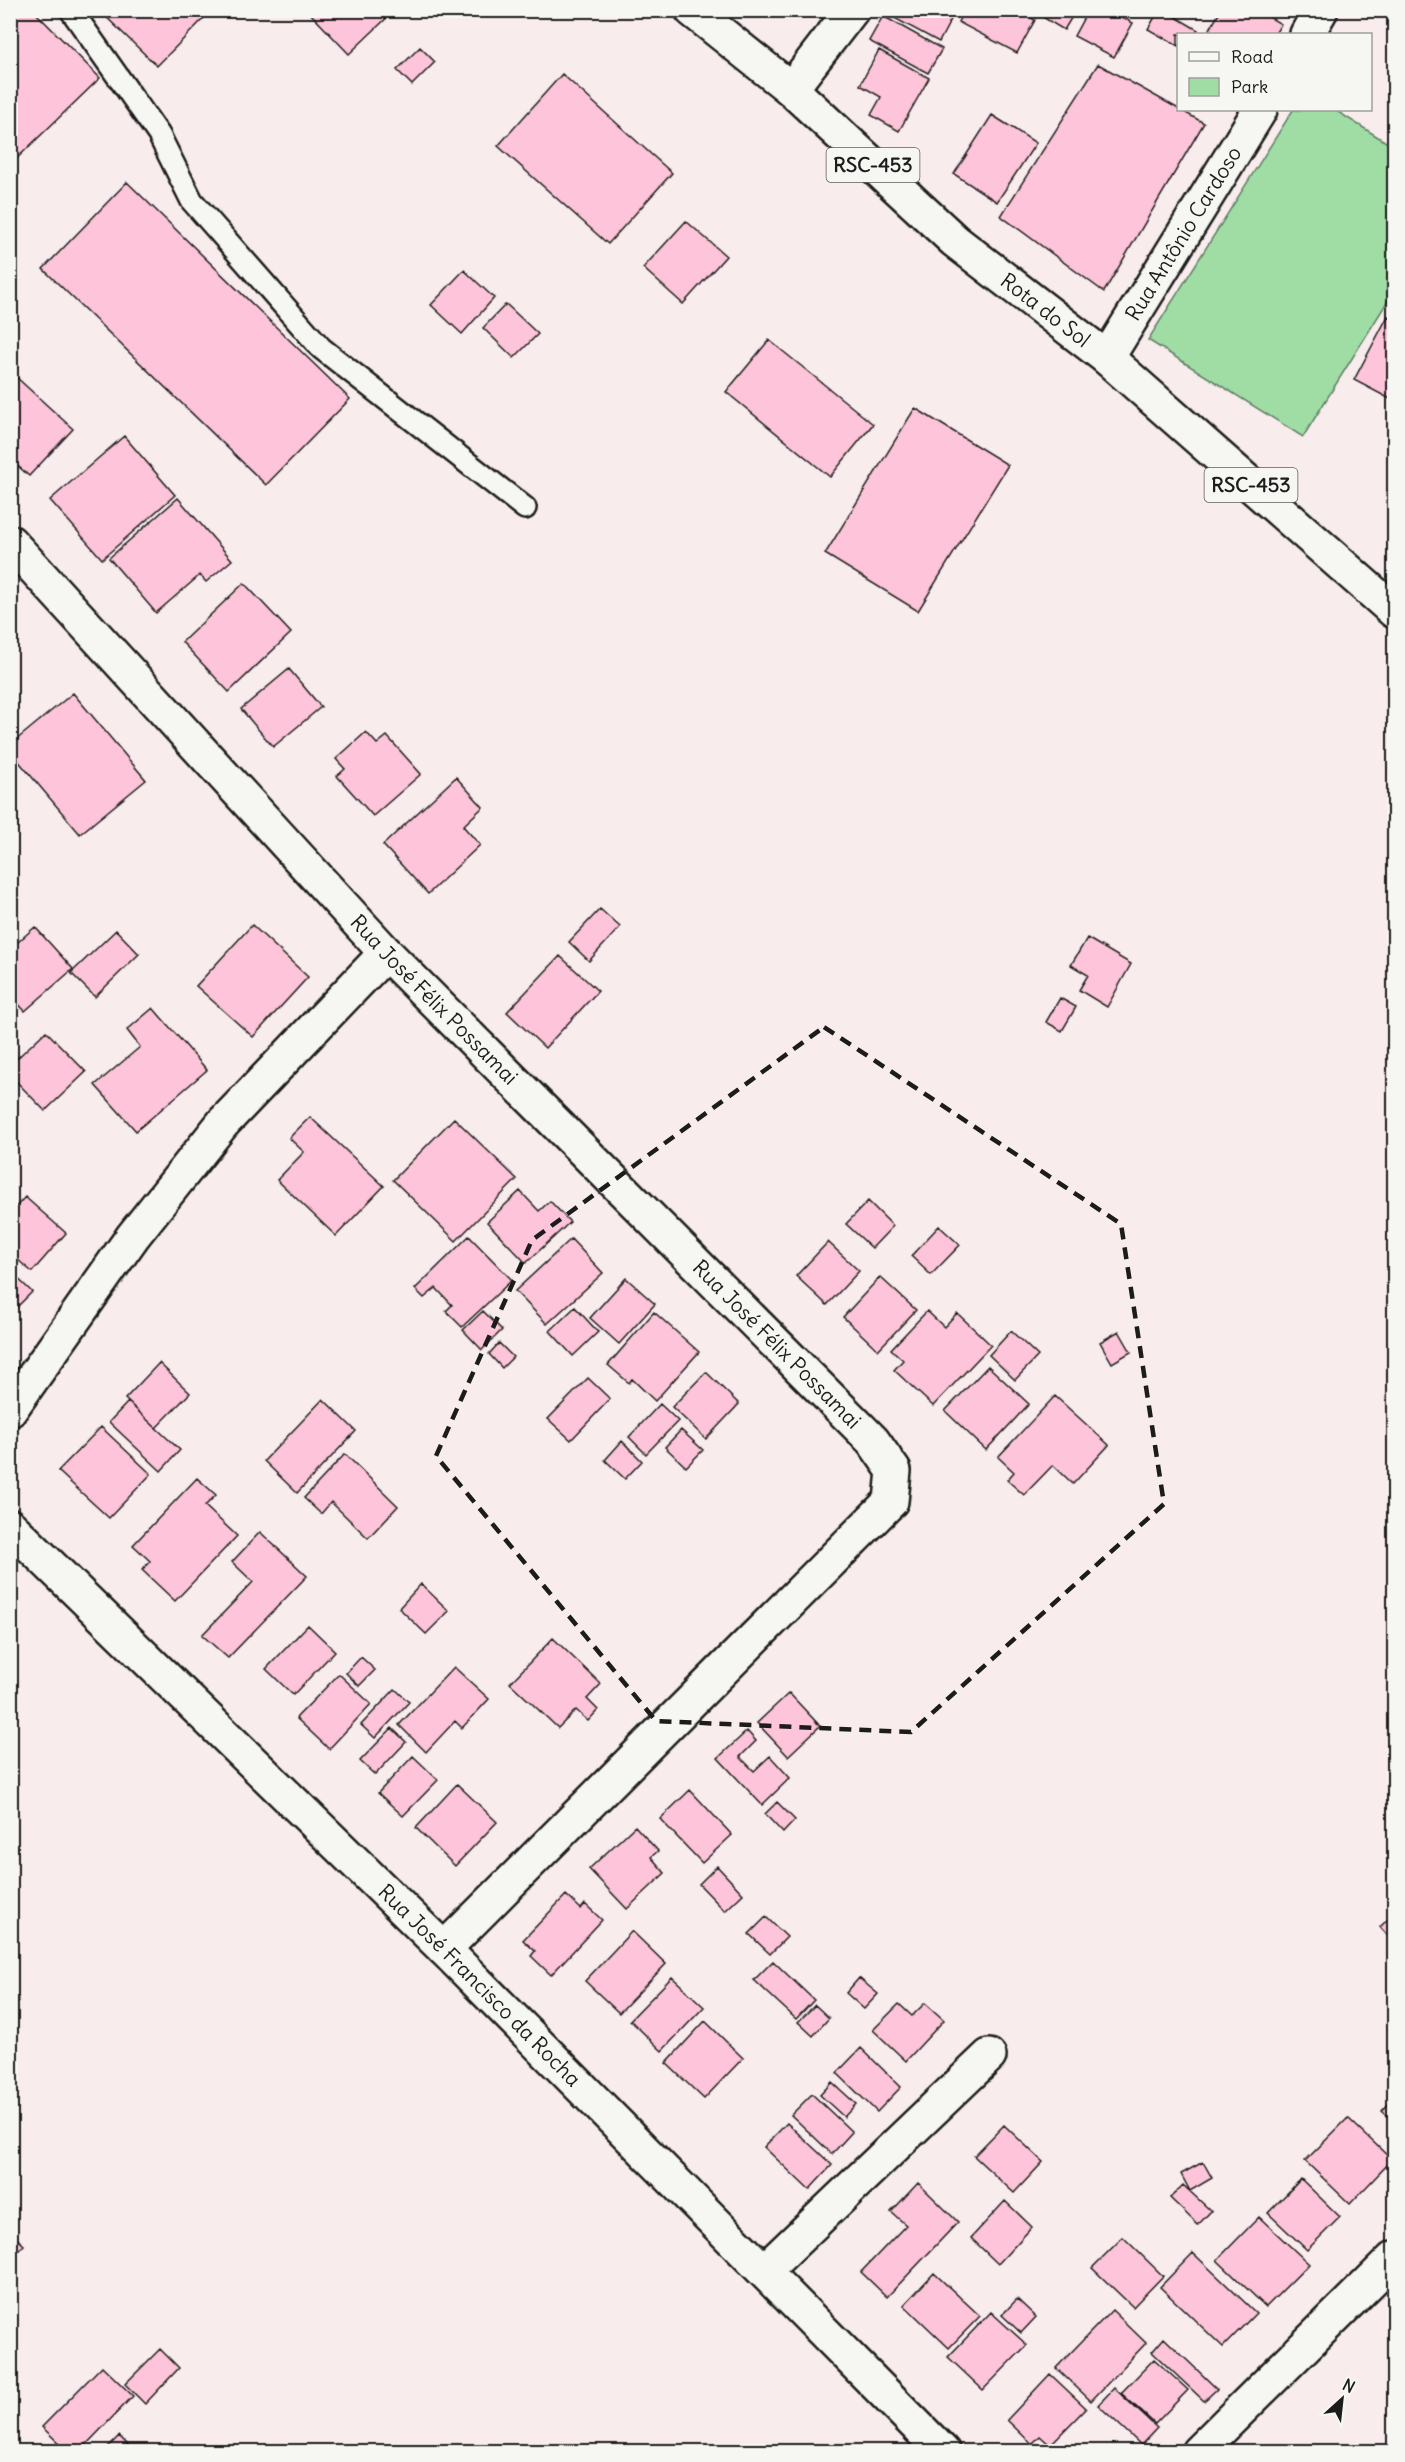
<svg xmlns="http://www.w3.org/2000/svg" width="1405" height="2462" font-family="Delius,sans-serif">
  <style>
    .green { fill: #a0dda5; stroke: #5e7c60; stroke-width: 1.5 }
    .building { fill: #fec4d9; stroke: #1c1c1c; stroke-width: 1.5 }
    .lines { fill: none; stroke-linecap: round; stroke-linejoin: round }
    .lane-casing { stroke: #1c1c1c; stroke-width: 26 }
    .street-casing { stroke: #1c1c1c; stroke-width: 38 }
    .secondary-casing { stroke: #1c1c1c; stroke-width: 38 }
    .highway-casing { stroke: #1c1c1c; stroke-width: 38 }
    .lane { stroke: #f6f6f2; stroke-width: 21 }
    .street { stroke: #f6f6f2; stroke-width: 33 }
    .secondary { stroke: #f6f6f2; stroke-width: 33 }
    .highway { stroke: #f6f6f2; stroke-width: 33 }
    .marked { fill: none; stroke: #1c1c1c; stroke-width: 4.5; stroke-dasharray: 12 8; stroke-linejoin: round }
    .labels { text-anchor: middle; stroke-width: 5; stroke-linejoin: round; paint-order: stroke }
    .shield { fill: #f6f6f2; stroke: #5d5d5c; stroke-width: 1.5 }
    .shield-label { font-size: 20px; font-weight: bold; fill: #1c1c1c }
    .street-label { font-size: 21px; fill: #1c1c1c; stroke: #f6f6f2 }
  </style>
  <rect width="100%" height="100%" fill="#f8eced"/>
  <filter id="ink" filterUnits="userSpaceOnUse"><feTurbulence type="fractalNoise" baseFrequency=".0167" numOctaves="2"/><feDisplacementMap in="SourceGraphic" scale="12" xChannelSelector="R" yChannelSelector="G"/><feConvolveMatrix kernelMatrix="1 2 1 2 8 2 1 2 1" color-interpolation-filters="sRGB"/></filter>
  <g filter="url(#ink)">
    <path class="green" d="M 1293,110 L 1335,110 L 1394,147 L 1394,291 L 1303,437 L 1148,340 Z"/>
    <path class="building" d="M 10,10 L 33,10 L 100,78 L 10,165 Z
      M 99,10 L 208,10 L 210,12 L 157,66 Z
      M 307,10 L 395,10 L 349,54 Z
      M 886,10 L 956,10 L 939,42 L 885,13 Z
      M 964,10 L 1017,10 L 1035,20 L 1017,53 L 958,22 Z
      M 1031,10 L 1076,10 L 1064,30 Z
      M 1088,10 L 1109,10 L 1133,23 L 1114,57 L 1074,36 Z
      M 1159,10 L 1164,10 L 1198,30 L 1195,34 L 1178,34 L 1178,46 L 1148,29 Z
      M 1221,10 L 1257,10 L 1281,24 L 1275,34 L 1207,34 Z
      M 883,16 L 942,49 L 928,73 L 869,41 Z
      M 420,47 L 435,62 L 412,85 L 397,70 Z
      M 879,50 L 929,78 L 899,131 L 871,115 L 881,97 L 860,85 Z
      M 1098,64 L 1204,123 L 1104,292 L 1001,216 Z
      M 562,74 L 672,173 L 608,244 L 498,146 Z
      M 992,115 L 1036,143 L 997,202 L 954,174 Z
      M 127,182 L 350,399 L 266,485 L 43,269 Z
      M 686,221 L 726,256 L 683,304 L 643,268 Z
      M 10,240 L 17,247 L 10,253 Z
      M 464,270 L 494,298 L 462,334 L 431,305 Z
      M 506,304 L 538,334 L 514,358 L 483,328 Z
      M 1388,316 L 1394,319 L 1394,403 L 1394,401 L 1354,380 Z
      M 769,340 L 873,424 L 830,477 L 726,392 Z
      M 15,376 L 73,429 L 29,476 L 10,459 L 10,381 Z
      M 915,408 L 1008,465 L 918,611 L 825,554 Z
      M 124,436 L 175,495 L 102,559 L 50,500 Z
      M 178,498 L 232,560 L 206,582 L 200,575 L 156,613 L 109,558 Z
      M 244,583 L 291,633 L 229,692 L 182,642 Z
      M 289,669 L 321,707 L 273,747 L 241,709 Z
      M 73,693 L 146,780 L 80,834 L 10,751 L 10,745 Z
      M 366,732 L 377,744 L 387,736 L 421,774 L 373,816 L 337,776 L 345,769 L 336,759 Z
      M 456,777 L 483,807 L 463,826 L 480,845 L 428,894 L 383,845 Z
      M 600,909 L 620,927 L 589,961 L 569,942 Z
      M 252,925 L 308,977 L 253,1037 L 196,986 Z
      M 35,927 L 73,969 L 25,1011 L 10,995 L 10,949 Z
      M 116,930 L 139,954 L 95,997 L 71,973 Z
      M 1087,938 L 1131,964 L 1107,1007 L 1079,990 L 1088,975 L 1071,965 Z
      M 560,956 L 598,991 L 545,1048 L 507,1012 Z
      M 1060,998 L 1076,1007 L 1062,1031 L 1046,1022 Z
      M 153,1008 L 207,1070 L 136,1131 L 95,1085 L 140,1047 L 127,1030 Z
      M 46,1031 L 86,1072 L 45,1111 L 10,1075 L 10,1065 Z
      M 310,1117 L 384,1186 L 336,1236 L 277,1180 L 304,1152 L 289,1138 Z
      M 454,1118 L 517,1179 L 456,1241 L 393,1180 Z
      M 520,1191 L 539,1211 L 550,1201 L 570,1222 L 526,1263 L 487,1222 Z
      M 25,1197 L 66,1233 L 32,1272 L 10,1253 L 10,1213 Z
      M 868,1201 L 893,1226 L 872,1248 L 846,1224 Z
      M 939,1226 L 960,1245 L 931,1275 L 911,1256 Z
      M 469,1236 L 512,1280 L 462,1327 L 446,1311 L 452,1305 L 436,1288 L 424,1298 L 415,1289 Z
      M 571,1239 L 603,1273 L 547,1324 L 515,1291 Z
      M 828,1242 L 859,1271 L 827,1305 L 796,1276 Z
      M 10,1271 L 32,1292 L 10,1314 Z
      M 880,1277 L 916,1310 L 878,1350 L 843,1317 Z
      M 626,1278 L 655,1304 L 619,1344 L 590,1318 Z
      M 575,1307 L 598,1332 L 573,1356 L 550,1331 Z
      M 483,1311 L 502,1330 L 482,1350 L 463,1330 Z
      M 927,1311 L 944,1327 L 957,1313 L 991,1345 L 933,1406 L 894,1370 L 903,1360 L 891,1349 Z
      M 654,1312 L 699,1352 L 655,1401 L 632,1379 L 629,1383 L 608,1365 Z
      M 1011,1331 L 1038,1356 L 1015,1380 L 989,1355 Z
      M 1119,1331 L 1131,1352 L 1112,1363 L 1100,1342 Z
      M 499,1343 L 513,1357 L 502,1368 L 489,1354 Z
      M 159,1363 L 190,1393 L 156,1428 L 125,1399 Z
      M 988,1366 L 1029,1404 L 986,1450 L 945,1411 Z
      M 706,1372 L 739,1404 L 706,1439 L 672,1407 Z
      M 588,1378 L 610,1399 L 571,1440 L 548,1419 Z
      M 1055,1396 L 1109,1445 L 1073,1484 L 1053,1465 L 1024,1495 L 1007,1480 L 1014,1472 L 998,1457 Z
      M 323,1399 L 356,1431 L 297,1493 L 264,1461 Z
      M 128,1402 L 180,1450 L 161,1471 L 109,1422 Z
      M 660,1404 L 678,1421 L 646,1454 L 629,1437 Z
      M 101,1427 L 151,1474 L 109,1518 L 58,1471 Z
      M 681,1430 L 703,1450 L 686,1467 L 665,1447 Z
      M 622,1441 L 642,1461 L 625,1479 L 605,1460 Z
      M 345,1454 L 398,1506 L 368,1538 L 331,1502 L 321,1514 L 304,1498 Z
      M 197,1478 L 216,1495 L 205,1506 L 237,1536 L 175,1601 L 142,1570 L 150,1561 L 133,1545 Z
      M 260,1532 L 307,1576 L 228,1658 L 202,1635 L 253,1582 L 232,1562 Z
      M 421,1584 L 449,1611 L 426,1634 L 399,1608 Z
      M 308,1625 L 335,1651 L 293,1695 L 266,1669 Z
      M 553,1638 L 601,1684 L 587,1699 L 598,1710 L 588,1721 L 576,1710 L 558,1728 L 510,1683 Z
      M 361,1657 L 375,1670 L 359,1686 L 346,1673 Z
      M 454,1667 L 489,1699 L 462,1728 L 455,1721 L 426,1752 L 399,1725 Z
      M 339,1674 L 371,1704 L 329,1749 L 296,1718 Z
      M 395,1689 L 409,1702 L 375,1738 L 361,1725 Z
      M 789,1693 L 820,1726 L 788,1756 L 757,1723 Z
      M 392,1728 L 406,1742 L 375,1775 L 360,1761 Z
      M 747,1731 L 756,1741 L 740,1757 L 754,1771 L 770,1756 L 790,1778 L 762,1805 L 718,1758 Z
      M 413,1756 L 438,1780 L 403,1816 L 378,1793 Z
      M 457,1784 L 497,1822 L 455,1866 L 416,1828 Z
      M 690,1790 L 732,1835 L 702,1863 L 660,1819 Z
      M 777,1802 L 795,1820 L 783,1833 L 765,1814 Z
      M 635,1826 L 658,1851 L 651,1857 L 665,1873 L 627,1909 L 589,1869 Z
      M 717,1866 L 743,1894 L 725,1911 L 699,1884 Z
      M 566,1895 L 581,1909 L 585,1904 L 602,1920 L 551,1975 L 531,1956 L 535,1951 L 523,1940 Z
      M 1394,1913 L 1394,1943 L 1380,1927 Z
      M 766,1917 L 787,1937 L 770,1954 L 749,1934 Z
      M 632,1931 L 666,1964 L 619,2013 L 585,1981 Z
      M 773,1961 L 814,2000 L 796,2019 L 754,1980 Z
      M 672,1977 L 704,2007 L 662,2051 L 630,2020 Z
      M 859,1978 L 878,1994 L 864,2009 L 846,1993 Z
      M 925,2003 L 944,2020 L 906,2061 L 873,2030 L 899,2004 L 912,2016 Z
      M 815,2005 L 829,2018 L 813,2036 L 798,2022 Z
      M 705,2021 L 743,2058 L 704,2099 L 666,2063 Z
      M 861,2048 L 901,2087 L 877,2112 L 837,2073 Z
      M 832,2082 L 856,2104 L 844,2117 L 820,2095 Z
      M 812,2094 L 852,2132 L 832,2154 L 791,2115 Z
      M 1394,2098 L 1394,2122 L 1382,2111 Z
      M 1348,2118 L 1392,2160 L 1350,2204 L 1305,2161 Z
      M 787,2123 L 832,2165 L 809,2190 L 764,2147 Z
      M 1004,2125 L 1043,2162 L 1014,2193 L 974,2156 Z
      M 1203,2162 L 1212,2178 L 1190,2191 L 1181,2174 Z
      M 1301,2179 L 1340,2217 L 1307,2250 L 1268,2213 Z
      M 918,2183 L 958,2222 L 887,2297 L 861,2272 L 906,2225 L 891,2212 Z
      M 1183,2185 L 1211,2211 L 1198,2225 L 1170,2198 Z
      M 1005,2201 L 1032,2227 L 998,2264 L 971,2238 Z
      M 1259,2217 L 1309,2264 L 1266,2307 L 1217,2260 Z
      M 10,2232 L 24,2245 L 10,2259 Z
      M 1123,2237 L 1163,2276 L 1133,2307 L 1092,2268 Z
      M 1193,2253 L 1256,2313 L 1223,2347 L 1160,2287 Z
      M 934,2273 L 980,2316 L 949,2348 L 904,2305 Z
      M 1017,2299 L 1036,2317 L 1021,2333 L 1002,2315 Z
      M 1112,2310 L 1146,2343 L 1091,2401 L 1056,2368 Z
      M 991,2312 L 1027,2345 L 983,2390 L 948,2357 Z
      M 1164,2338 L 1217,2389 L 1204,2401 L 1152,2352 Z
      M 160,2349 L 179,2368 L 145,2404 L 125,2384 Z
      M 1154,2359 L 1188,2390 L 1155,2424 L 1121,2393 Z
      M 102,2366 L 133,2396 L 79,2452 L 68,2452 L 42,2427 Z
      M 1050,2374 L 1086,2408 L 1050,2445 L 1040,2436 L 1032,2444 L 1007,2420 Z
      M 1114,2388 L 1157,2428 L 1141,2445 L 1098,2405 Z
      M 119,2436 L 135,2452 L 103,2452 Z"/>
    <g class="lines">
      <g class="lane-casing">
        <path id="lane" d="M 71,10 L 159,135 L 192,201 L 321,348 L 525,508"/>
      </g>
      <g class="street-casing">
        <g id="street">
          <path d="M 791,89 L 852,10"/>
          <path id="s1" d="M 10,542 L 386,953 L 873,1441 L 894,1471 L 891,1501 L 444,1949"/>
          <path d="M 10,1410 L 133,1236 L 223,1123 L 386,953"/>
          <path id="s2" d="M 10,1526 L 444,1949 L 943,2452"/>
          <path d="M 765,2270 L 989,2056"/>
        </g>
      </g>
      <g class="secondary-casing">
        <g id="secondary">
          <path d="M 1307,34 L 1321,10"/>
          <path id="s3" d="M 1107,358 L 1260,110"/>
          <path d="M 1198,2452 L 1394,2258"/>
        </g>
      </g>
      <g class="highway-casing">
        <g id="highway">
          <path id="s4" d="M 692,10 L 791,89 L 955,241 L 1107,358 L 1394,611"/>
        </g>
      </g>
      <use href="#lane" class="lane"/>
      <use href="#street" class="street"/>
      <use href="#secondary" class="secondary"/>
      <use href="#highway" class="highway"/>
    </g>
  </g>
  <path class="marked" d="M 824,1027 L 1121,1224 L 1164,1504 L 911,1732 L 656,1721 L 436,1456 L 532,1240 Z"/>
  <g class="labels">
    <g class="shield">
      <rect x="826.5" y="148" width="93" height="34" rx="4.5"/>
      <rect x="1204.5" y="468" width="93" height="34" rx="4.5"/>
    </g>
    <g class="shield-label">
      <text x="873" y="172">RSC-453</text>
      <text x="1251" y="492">RSC-453</text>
    </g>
    <g class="street-label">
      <text dy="7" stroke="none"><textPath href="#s3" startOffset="146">Rua Antônio Cardoso</textPath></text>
      <text dy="7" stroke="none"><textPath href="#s4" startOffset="464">Rota do Sol</textPath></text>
      <text dy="7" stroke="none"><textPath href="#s1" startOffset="624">Rua José Félix Possamai</textPath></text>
      <text dy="7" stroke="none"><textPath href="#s1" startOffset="1110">Rua José Félix Possamai</textPath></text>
      <text dy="7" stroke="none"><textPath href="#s2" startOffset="657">Rua José Francisco da Rocha</textPath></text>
    </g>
  </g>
  <rect width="1405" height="2462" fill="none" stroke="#f6f6f2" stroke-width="36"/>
  <rect x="18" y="18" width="1369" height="2426" fill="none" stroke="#1c1c1c" stroke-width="2" filter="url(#ink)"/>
  <rect x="1177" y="33" width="195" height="78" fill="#f6f6f2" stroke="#9f9f9c" stroke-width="1.5"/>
  <rect x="1189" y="52" width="30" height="9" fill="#f6f6f2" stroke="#9f9f9c" stroke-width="1.5"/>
  <text x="1231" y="63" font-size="18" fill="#1c1c1c">Road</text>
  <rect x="1189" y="78" width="30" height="18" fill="#a0dda5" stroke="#9f9f9c" stroke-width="1.5"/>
  <text x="1231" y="93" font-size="18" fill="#1c1c1c">Park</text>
  <g transform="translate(1342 2399) rotate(27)" stroke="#f6f6f2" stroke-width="4.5" paint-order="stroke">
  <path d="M0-4.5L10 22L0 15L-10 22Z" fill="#1c1c1c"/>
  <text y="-9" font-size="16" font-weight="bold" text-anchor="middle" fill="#1c1c1c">N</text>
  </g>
</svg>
